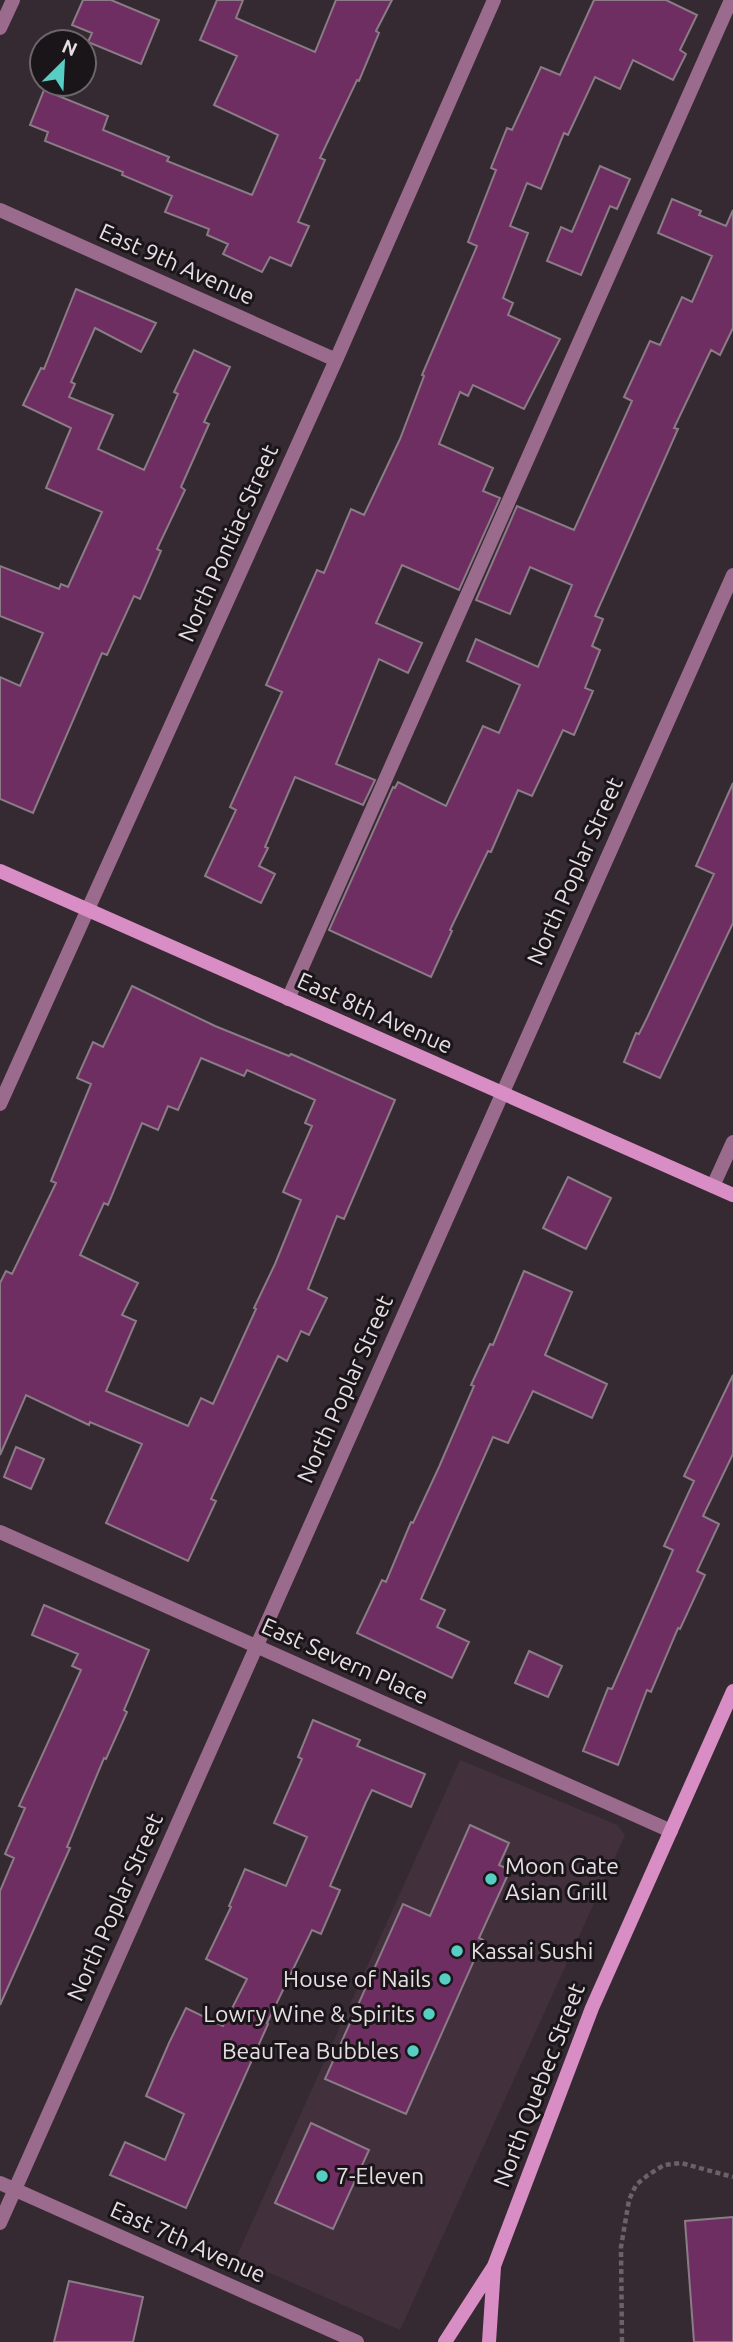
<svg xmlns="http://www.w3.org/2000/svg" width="733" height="2342" font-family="Ubuntu,sans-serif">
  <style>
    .built { fill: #42313d }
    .building { fill: #6f2e61; stroke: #8a7c86; stroke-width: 2; fill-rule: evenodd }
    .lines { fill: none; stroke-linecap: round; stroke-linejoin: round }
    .path { stroke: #6c6168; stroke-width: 4.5; stroke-dasharray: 5 3.5; stroke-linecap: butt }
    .lane { stroke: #9b6b8e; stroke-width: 14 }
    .street { stroke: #9b6b8e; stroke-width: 14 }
    .secondary { stroke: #d98dc5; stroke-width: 14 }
    .poi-dot { fill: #56cec3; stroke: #1a1518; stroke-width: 2.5 }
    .labels { text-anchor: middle; stroke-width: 6; stroke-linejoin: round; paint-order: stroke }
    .street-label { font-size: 23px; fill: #e6dee3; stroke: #1a1518 }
    .poi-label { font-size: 23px; fill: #e6dee3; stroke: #1a1518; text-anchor: start }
  </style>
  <rect width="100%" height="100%" fill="#362a32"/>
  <path class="built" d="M 460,1760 L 617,1825 L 625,1835 L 400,2330 L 236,2258 Z"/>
  <path class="building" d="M 83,0 L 111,0 L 159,20 L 141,64 L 88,42 L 92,33 L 72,25 Z
    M 217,0 L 243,0 L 236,18 L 315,52 L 336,0 L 392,0 L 376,31 L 379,33 L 359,81 L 357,80 L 320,158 L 325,160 L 298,222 L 309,226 L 291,266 L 270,257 L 262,272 L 223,254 L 228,244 L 207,235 L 209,229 L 165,212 L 172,196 L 122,175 L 123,172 L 45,141 L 48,132 L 30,125 L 44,90 L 108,116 L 103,130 L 169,157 L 167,161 L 252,195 L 278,135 L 214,105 L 237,56 L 200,40 Z
    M 594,0 L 666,0 L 697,15 L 680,50 L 686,54 L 673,80 L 633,60 L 620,89 L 595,77 L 568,135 L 564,133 L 541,189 L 527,183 L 510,226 L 528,233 L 503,298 L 513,303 L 508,315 L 560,339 L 524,409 L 473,385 L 468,396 L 460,392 L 439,444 L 493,468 L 483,491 L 500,498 L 459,590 L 402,565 L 376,623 L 422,643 L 408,673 L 379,659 L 336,764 L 375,780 L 363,805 L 295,777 L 265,847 L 268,848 L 259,866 L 275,874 L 261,903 L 205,876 L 236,810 L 230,807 L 282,692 L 266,685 L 317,570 L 324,573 L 351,509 L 364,515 L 400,439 L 424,376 L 422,375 L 477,246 L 468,242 L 496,170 L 491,168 L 507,128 L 512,130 L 541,67 L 560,75 Z
    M 600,166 L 630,179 L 617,209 L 610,206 L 581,275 L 547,261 L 561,227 L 572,232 Z
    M 672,199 L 701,211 L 699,215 L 726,226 L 733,210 L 733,328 L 720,355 L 711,350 L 674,428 L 678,429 L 595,616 L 603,619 L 592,646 L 600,650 L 585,688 L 593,691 L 574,735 L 563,730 L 532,796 L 518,790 L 491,852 L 488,851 L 450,930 L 452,931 L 431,977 L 329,930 L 393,787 L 395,788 L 398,782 L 446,806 L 483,726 L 499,733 L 520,685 L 467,661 L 476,639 L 538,667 L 572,585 L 530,567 L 510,614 L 476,600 L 517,506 L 574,530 L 632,401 L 624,397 L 650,341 L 660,345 L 682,297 L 692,302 L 712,256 L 658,233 Z
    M 76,289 L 156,323 L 141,352 L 95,328 L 71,382 L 75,384 L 69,397 L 113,415 L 98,449 L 144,470 L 178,394 L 174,392 L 194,350 L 230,367 L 204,422 L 209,424 L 181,487 L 185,490 L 157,549 L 161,551 L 140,599 L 134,596 L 107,655 L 102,653 L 33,813 L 0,799 L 0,677 L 20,686 L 43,633 L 0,616 L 0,566 L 59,589 L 61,584 L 68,587 L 102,512 L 46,488 L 71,428 L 23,405 L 41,368 L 44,369 Z
    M 733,783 L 733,923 L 660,1078 L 624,1062 L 636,1033 L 639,1034 L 647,1018 L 714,874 L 696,866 Z
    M 132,986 L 215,1026 L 289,1056 L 291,1054 L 395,1100 L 344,1219 L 337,1216 L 308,1289 L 327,1298 L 309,1335 L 301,1331 L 287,1361 L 278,1356 L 211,1499 L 216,1501 L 188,1561 L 106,1523 L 142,1444 L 90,1422 L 89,1425 L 26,1395 L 0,1455 L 0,1283 L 6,1271 L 12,1274 L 56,1183 L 51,1181 L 91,1084 L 77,1078 L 93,1042 L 103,1047 ZM 201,1058 L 244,1076 L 247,1070 L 315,1100 L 305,1123 L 312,1126 L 283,1192 L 301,1200 L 275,1264 L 254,1308 L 256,1309 L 213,1404 L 201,1398 L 188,1426 L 106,1391 L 136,1321 L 122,1315 L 138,1283 L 80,1255 L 104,1203 L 108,1205 L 142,1123 L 158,1130 L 168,1106 L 178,1110 Z
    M 568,1177 L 611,1198 L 586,1249 L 543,1228 Z
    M 524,1271 L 572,1292 L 545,1355 L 607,1384 L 592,1418 L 533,1391 L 508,1443 L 493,1437 L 421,1599 L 445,1610 L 437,1627 L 469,1642 L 452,1678 L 357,1633 L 382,1580 L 386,1582 L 411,1522 L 413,1523 L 439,1467 L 474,1386 L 471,1385 L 490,1344 L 493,1345 Z
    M 733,1375 L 733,1454 L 703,1516 L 719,1524 L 697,1571 L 705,1575 L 680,1629 L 678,1628 L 651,1692 L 647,1690 L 618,1765 L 583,1751 L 608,1688 L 612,1689 L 673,1550 L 664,1546 L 694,1481 L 684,1476 Z
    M 16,1447 L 44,1459 L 31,1489 L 4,1477 Z
    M 44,1605 L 149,1650 L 124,1710 L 127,1712 L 106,1759 L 104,1758 L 67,1847 L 70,1848 L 0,2005 L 0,1891 L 14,1858 L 5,1854 L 25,1808 L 19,1806 L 81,1670 L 72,1666 L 78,1654 L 32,1635 Z
    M 529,1651 L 562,1666 L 548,1697 L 515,1683 Z
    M 313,1720 L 360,1740 L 357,1746 L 425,1774 L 411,1807 L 372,1790 L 366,1802 L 330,1886 L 340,1890 L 321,1934 L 312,1930 L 267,2023 L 268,2024 L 186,2208 L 110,2175 L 125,2142 L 165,2160 L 184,2114 L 146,2096 L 169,2043 L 186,2008 L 223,2026 L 247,1979 L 206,1959 L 231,1907 L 229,1906 L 245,1869 L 286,1886 L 307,1837 L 274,1823 L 302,1759 L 298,1757 Z
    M 470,1825 L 509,1843 L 499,1865 L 510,1870 L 479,1938 L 483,1940 L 406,2114 L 325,2079 L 403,1904 L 430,1916 Z
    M 311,2123 L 369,2150 L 333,2229 L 275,2203 Z
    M 733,2217 L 733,2342 L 694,2342 L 685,2221 Z
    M 69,2281 L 143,2297 L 133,2342 L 54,2342 Z"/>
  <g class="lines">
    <path class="path" d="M 622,2342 L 621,2247 L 629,2200 L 636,2185 L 648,2175 L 664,2165 L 681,2163 L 733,2177"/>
    <path class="lane" d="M 288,999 L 731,0
      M 713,1186 L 733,1142"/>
    <path class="street" d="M 0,28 L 13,0
      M 0,210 L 336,360
      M 0,1104 L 336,360 L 494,0
      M 0,1532 L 671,1831
      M 0,2183 L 357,2342
      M 0,2223 L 733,575"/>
    <path class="secondary" d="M 0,871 L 733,1195
      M 445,2342 L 494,2266 L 592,2008 L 733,1691
      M 489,2342 L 494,2267"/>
  </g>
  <g class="poi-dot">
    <circle cx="491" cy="1879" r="7"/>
    <circle cx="457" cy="1951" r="7"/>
    <circle cx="445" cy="1979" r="7"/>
    <circle cx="429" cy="2014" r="7"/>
    <circle cx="413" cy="2051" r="7"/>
    <circle cx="322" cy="2176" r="7"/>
  </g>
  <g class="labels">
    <g class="street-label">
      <text transform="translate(177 264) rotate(24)" y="8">East 9th Avenue</text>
      <text transform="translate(228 543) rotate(-66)" y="8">North Pontiac Street</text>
      <text transform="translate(575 871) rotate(-66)" y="8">North Poplar Street</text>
      <text transform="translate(375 1013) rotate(24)" y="8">East 8th Avenue</text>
      <text transform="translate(345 1389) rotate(-66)" y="8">North Poplar Street</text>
      <text transform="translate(345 1661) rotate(24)" y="8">East Severn Place</text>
      <text transform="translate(115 1907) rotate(-66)" y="8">North Poplar Street</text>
      <text transform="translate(539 2085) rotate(-69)" y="8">North Quebec Street</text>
      <text transform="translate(188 2242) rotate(24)" y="8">East 7th Avenue</text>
    </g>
    <g class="poi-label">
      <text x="505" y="1874">Moon Gate<tspan x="505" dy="26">Asian Grill</tspan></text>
      <text x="471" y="1959">Kassai Sushi</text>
      <text x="431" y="1987" text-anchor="end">House of Nails</text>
      <text x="415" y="2022" text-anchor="end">Lowry Wine &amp; Spirits</text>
      <text x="399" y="2059" text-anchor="end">BeauTea Bubbles</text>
      <text x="336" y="2184">7-Eleven</text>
    </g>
  </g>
  <g transform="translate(63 63) rotate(24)"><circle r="33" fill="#1a1518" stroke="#6c6569" stroke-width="2"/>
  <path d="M0-5L12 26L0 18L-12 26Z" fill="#56cec3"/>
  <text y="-10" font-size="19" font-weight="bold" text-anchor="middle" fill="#e6dee3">N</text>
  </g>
</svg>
